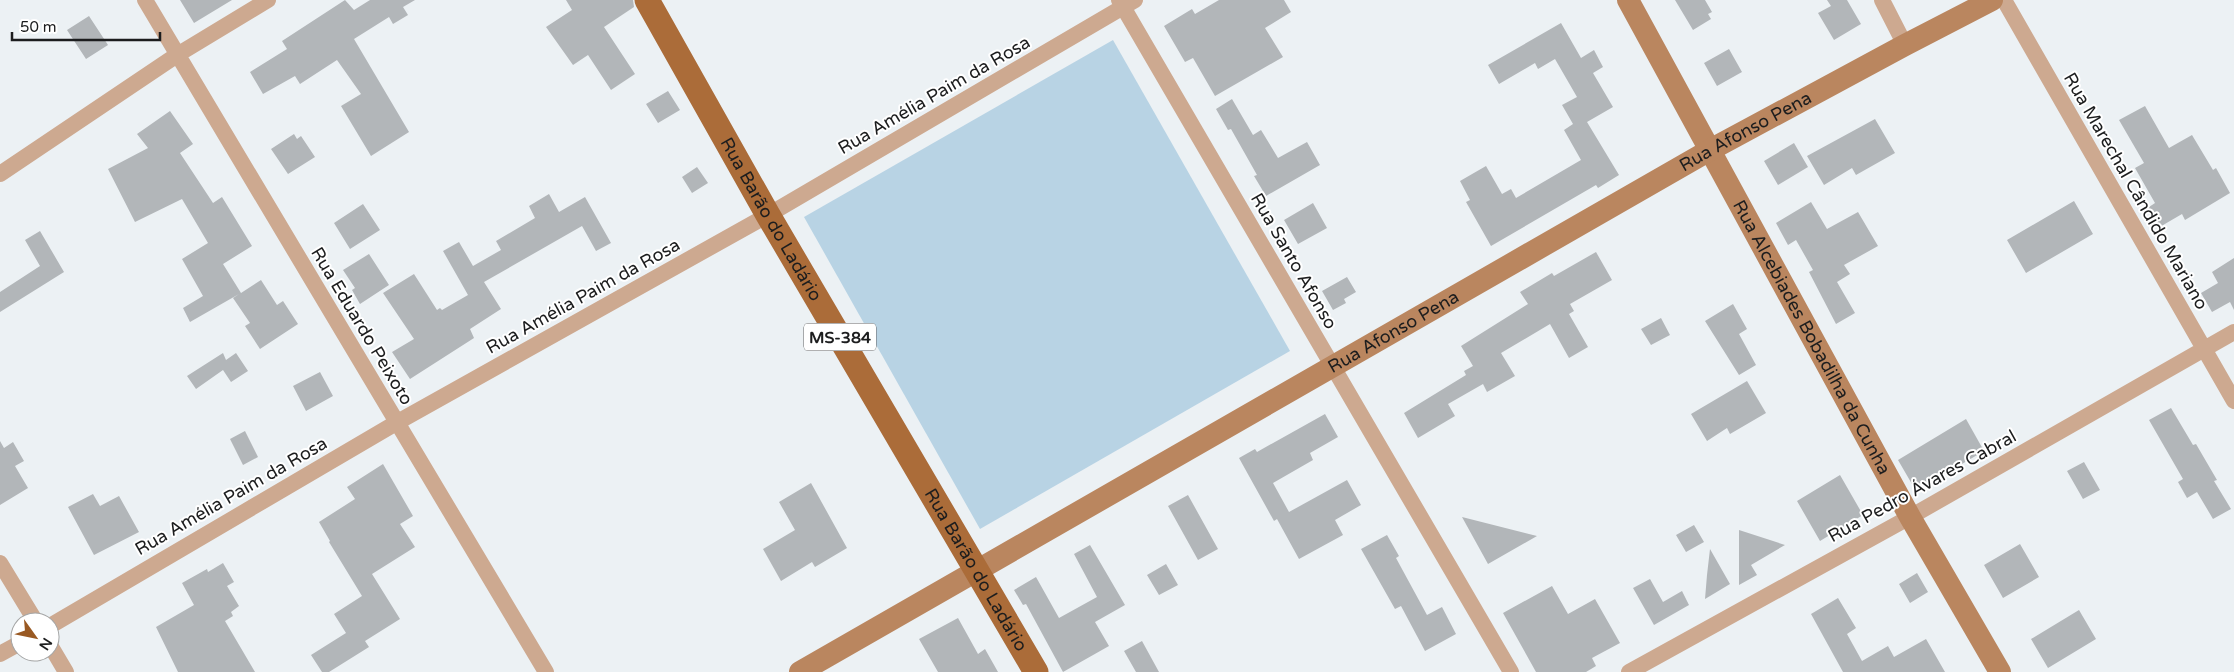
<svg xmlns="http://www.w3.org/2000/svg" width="2234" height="672" font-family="'Varela Round',sans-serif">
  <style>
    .green { fill: #b8d3e4 }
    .building { fill: #b2b6b9 }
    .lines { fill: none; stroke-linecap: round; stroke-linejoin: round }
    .street { stroke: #cda990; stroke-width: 16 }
    .secondary { stroke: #ba865f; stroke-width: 22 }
    .primary { stroke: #ab6c39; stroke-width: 25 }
    .labels { text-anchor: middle; stroke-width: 4; stroke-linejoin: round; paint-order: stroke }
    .shield { fill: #fff; stroke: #606162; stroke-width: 1 }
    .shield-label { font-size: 16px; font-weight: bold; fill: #1c1d1e }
    .street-label { font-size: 18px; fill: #1c1d1e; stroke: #fff }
  </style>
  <rect width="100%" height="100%" fill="#ecf1f4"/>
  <path class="green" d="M 1113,40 L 1290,351 L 980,529 L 804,217 Z"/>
  <path class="building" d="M 180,0 L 232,0 L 194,23 Z
    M 345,0 L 354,10 L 370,0 L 415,0 L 403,7 L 408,15 L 393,24 L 389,17 L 354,39 L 409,132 L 371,156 L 341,106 L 361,94 L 337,60 L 300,84 L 295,76 L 263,94 L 250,72 L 287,49 L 282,41 Z
    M 566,0 L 633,0 L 634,7 L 604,27 L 635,74 L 611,90 L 588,55 L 573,65 L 546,27 L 572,10 Z
    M 1219,0 L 1284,0 L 1291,12 L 1265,28 L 1283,57 L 1215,96 L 1193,58 L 1185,62 L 1164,26 L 1192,9 L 1195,14 Z
    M 1675,0 L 1705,0 L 1712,12 L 1708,14 L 1711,19 L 1693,30 Z
    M 1827,0 L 1847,0 L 1861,24 L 1834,40 L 1818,13 L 1831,6 Z
    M 89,16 L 108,45 L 86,59 L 67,30 Z
    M 1561,23 L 1581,58 L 1594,50 L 1603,67 L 1593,73 L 1613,107 L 1587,122 L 1619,175 L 1598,188 L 1596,185 L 1491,246 L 1466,202 L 1470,200 L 1460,181 L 1486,166 L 1502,194 L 1511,189 L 1516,198 L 1581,160 L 1564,130 L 1573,124 L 1562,105 L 1577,97 L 1555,59 L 1538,69 L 1535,63 L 1499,84 L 1488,65 Z
    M 1729,49 L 1742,72 L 1717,86 L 1704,63 Z
    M 668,91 L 680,110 L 658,123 L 646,104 Z
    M 1232,99 L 1253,135 L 1261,130 L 1278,158 L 1307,142 L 1320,165 L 1266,196 L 1254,176 L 1257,175 L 1231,129 L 1228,130 L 1216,109 Z
    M 2145,106 L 2169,148 L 2192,135 L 2213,170 L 2216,168 L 2230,193 L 2185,220 L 2182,214 L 2158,228 L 2146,209 L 2155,203 L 2135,168 L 2144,163 L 2119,120 Z
    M 170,111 L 193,144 L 180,153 L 213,203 L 222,197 L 252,246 L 223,264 L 241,293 L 261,280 L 277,305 L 283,301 L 298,324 L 260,349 L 245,326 L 250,323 L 233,298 L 239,294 L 190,322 L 183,308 L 203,296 L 182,259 L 208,243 L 182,199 L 135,222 L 108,169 L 148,148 L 137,134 Z
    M 1875,119 L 1895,153 L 1856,175 L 1852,168 L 1824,185 L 1807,156 Z
    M 294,134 L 297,139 L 301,136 L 315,157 L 288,174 L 271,149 Z
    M 1794,143 L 1808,167 L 1778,185 L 1764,161 Z
    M 697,167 L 708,183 L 692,193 L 682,177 Z
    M 549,194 L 559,212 L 585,197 L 611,243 L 596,251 L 582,226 L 484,282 L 501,309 L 470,329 L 474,338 L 410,379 L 392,352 L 414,339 L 383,293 L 414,274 L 437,310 L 440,308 L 442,310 L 468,295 L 443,251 L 459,242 L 473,266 L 501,250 L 496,241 L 535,218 L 529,206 Z
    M 2074,201 L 2093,234 L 2026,273 L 2007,240 Z
    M 1811,202 L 1827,229 L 1858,212 L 1878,246 L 1844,265 L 1850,274 L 1837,282 L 1855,313 L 1836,324 L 1809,272 L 1813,270 L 1796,240 L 1788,245 L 1776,223 Z
    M 1313,203 L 1327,228 L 1298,244 L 1284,220 Z
    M 363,204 L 380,230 L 350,249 L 334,223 Z
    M 40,231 L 64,272 L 0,312 L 0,292 L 40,266 L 25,240 Z
    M 1596,252 L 1612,280 L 1570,304 L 1574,311 L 1569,314 L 1588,347 L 1569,358 L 1550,324 L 1501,353 L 1515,376 L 1487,392 L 1483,384 L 1448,404 L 1455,416 L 1418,438 L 1404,413 L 1466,375 L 1464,371 L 1473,366 L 1461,346 L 1528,304 L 1520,292 L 1552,273 L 1554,276 Z
    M 369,254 L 389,285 L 360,304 L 352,290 L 355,288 L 343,270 Z
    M 2234,258 L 2234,310 L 2230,302 L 2212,312 L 2201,293 L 2218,283 L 2212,272 Z
    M 1347,277 L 1356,292 L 1344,299 L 1346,303 L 1333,310 L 1322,291 Z
    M 1733,304 L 1747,329 L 1739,334 L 1756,365 L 1739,375 L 1705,321 Z
    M 1661,318 L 1670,335 L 1651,345 L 1641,329 Z
    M 223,353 L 226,360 L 236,353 L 248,371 L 231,382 L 223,370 L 196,389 L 187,376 Z
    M 320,372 L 333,396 L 306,411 L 293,386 Z
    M 1747,381 L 1766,413 L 1730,434 L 1727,428 L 1707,441 L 1691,414 Z
    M 2171,408 L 2193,445 L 2196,444 L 2217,480 L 2214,481 L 2231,509 L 2213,519 L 2197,492 L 2187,498 L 2178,482 L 2183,479 L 2149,420 Z
    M 1325,414 L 1338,437 L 1310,453 L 1313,460 L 1273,483 L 1289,512 L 1347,480 L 1361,505 L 1335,520 L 1343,535 L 1299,559 L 1277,519 L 1274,521 L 1239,458 L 1255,449 L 1257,452 Z
    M 1966,419 L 1984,451 L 1916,491 L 1898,460 Z
    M 245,431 L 258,457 L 243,465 L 230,439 Z
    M 0,441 L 4,448 L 13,442 L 24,461 L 15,466 L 28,488 L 0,505 Z
    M 2084,462 L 2100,490 L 2083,499 L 2067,471 Z
    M 383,464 L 413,516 L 400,524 L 415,547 L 372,574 L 400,619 L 365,641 L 369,647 L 329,672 L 322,672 L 311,655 L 346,633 L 334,614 L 362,596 L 329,542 L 330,541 L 319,522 L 355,499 L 347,487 Z
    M 1840,475 L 1863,515 L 1820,541 L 1797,501 Z
    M 811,483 L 847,548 L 815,567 L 812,562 L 781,581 L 763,549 L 795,530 L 779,502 Z
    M 93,494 L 100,506 L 119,496 L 139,532 L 94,555 L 68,507 Z
    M 1188,495 L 1218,549 L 1198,560 L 1168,506 Z
    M 1462,517 L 1537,536 L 1488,564 Z
    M 1694,525 L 1704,542 L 1686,552 L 1676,535 Z
    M 1739,530 L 1785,545 L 1751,565 L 1757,575 L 1739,585 Z
    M 1387,535 L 1399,556 L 1396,558 L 1427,615 L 1442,607 L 1456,634 L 1425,651 L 1401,606 L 1395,609 L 1361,549 Z
    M 2020,544 L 2039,577 L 2003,598 L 1984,565 Z
    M 1090,545 L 1125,605 L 1095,622 L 1109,646 L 1063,672 L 1026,604 L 1023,605 L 1014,590 L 1036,577 L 1059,618 L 1097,597 L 1074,554 Z
    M 1710,549 L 1730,584 L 1705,599 L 1707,575 Z
    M 223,563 L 234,582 L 227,586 L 239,606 L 231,612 L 233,616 L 225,621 L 255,672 L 178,672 L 156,627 L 194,605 L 182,583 L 207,569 L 208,572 Z
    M 1166,564 L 1178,585 L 1159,595 L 1147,575 Z
    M 1917,573 L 1928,592 L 1910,603 L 1899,584 Z
    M 1650,579 L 1663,602 L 1682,591 L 1689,605 L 1654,625 L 1633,588 Z
    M 1552,586 L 1568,614 L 1595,599 L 1620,643 L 1592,658 L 1596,666 L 1586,672 L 1536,672 L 1503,613 Z
    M 1838,598 L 1856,628 L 1847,634 L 1862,661 L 1888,646 L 1894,657 L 1926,639 L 1945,672 L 1843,672 L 1811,614 Z
    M 2079,610 L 2096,639 L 2048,668 L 2031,639 Z
    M 958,618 L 978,654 L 985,649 L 998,672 L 938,672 L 919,639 Z
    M 1142,641 L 1159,672 L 1136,672 L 1124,651 Z"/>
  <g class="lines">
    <path class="street" d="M 145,0 L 546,672
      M 1119,0 L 1511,672
      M 1882,0 L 1905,45
      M 2004,0 L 2234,401
      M 0,174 L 177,55 L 268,0
      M 0,563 L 36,622
      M 50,626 L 396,423 L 768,215 L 1135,0
      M 50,645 L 66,672
      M 0,654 L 20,643
      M 1629,672 L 1910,517 L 2234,332"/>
    <g class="secondary">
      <path id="s1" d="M 1628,0 L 1910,517 L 2000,672"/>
      <path id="s2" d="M 800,672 L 1710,150 L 1905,45 L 1992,0"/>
    </g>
    <path class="primary" id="s3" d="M 647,0 L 768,215 L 1036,672"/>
  </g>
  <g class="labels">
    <rect class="shield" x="804" y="323.5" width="72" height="27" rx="4"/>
    <g class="shield-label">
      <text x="840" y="343">MS-384</text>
    </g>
    <g class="street-label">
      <text transform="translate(934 95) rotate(-30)" y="6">Rua Amélia Paim da Rosa</text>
      <text dy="6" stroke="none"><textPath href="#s2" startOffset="1089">Rua Afonso Pena</textPath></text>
      <text transform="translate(2136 191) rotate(60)" y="6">Rua Marechal Cândido Mariano</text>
      <text dy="6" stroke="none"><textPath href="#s3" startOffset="252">Rua Barão do Ladário</textPath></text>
      <text transform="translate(1294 261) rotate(60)" y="6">Rua Santo Afonso</text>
      <text transform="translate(583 296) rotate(-29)" y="6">Rua Amélia Paim da Rosa</text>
      <text transform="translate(362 326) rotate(59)" y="6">Rua Eduardo Peixoto</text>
      <text dy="6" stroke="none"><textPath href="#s2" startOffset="684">Rua Afonso Pena</textPath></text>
      <text dy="6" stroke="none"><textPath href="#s1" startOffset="384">Rua Alcebiades Bobadilha da Cunha</textPath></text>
      <text transform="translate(1922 486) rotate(-29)" y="6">Rua Pedro Ávares Cabral</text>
      <text transform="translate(231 496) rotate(-30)" y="6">Rua Amélia Paim da Rosa</text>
      <text dy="6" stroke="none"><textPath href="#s3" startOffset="658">Rua Barão do Ladário</textPath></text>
    </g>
  </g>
  <g transform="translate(35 637) rotate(123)"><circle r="24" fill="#ffffff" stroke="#a4a5a5"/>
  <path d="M0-4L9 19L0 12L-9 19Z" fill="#995922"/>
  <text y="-8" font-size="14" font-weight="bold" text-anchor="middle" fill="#1c1d1e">N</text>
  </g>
  <path d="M12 32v8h148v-8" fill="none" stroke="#1c1d1e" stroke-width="2.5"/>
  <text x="20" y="32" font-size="15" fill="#1c1d1e" stroke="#ffffff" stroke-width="4" paint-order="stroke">50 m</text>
</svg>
